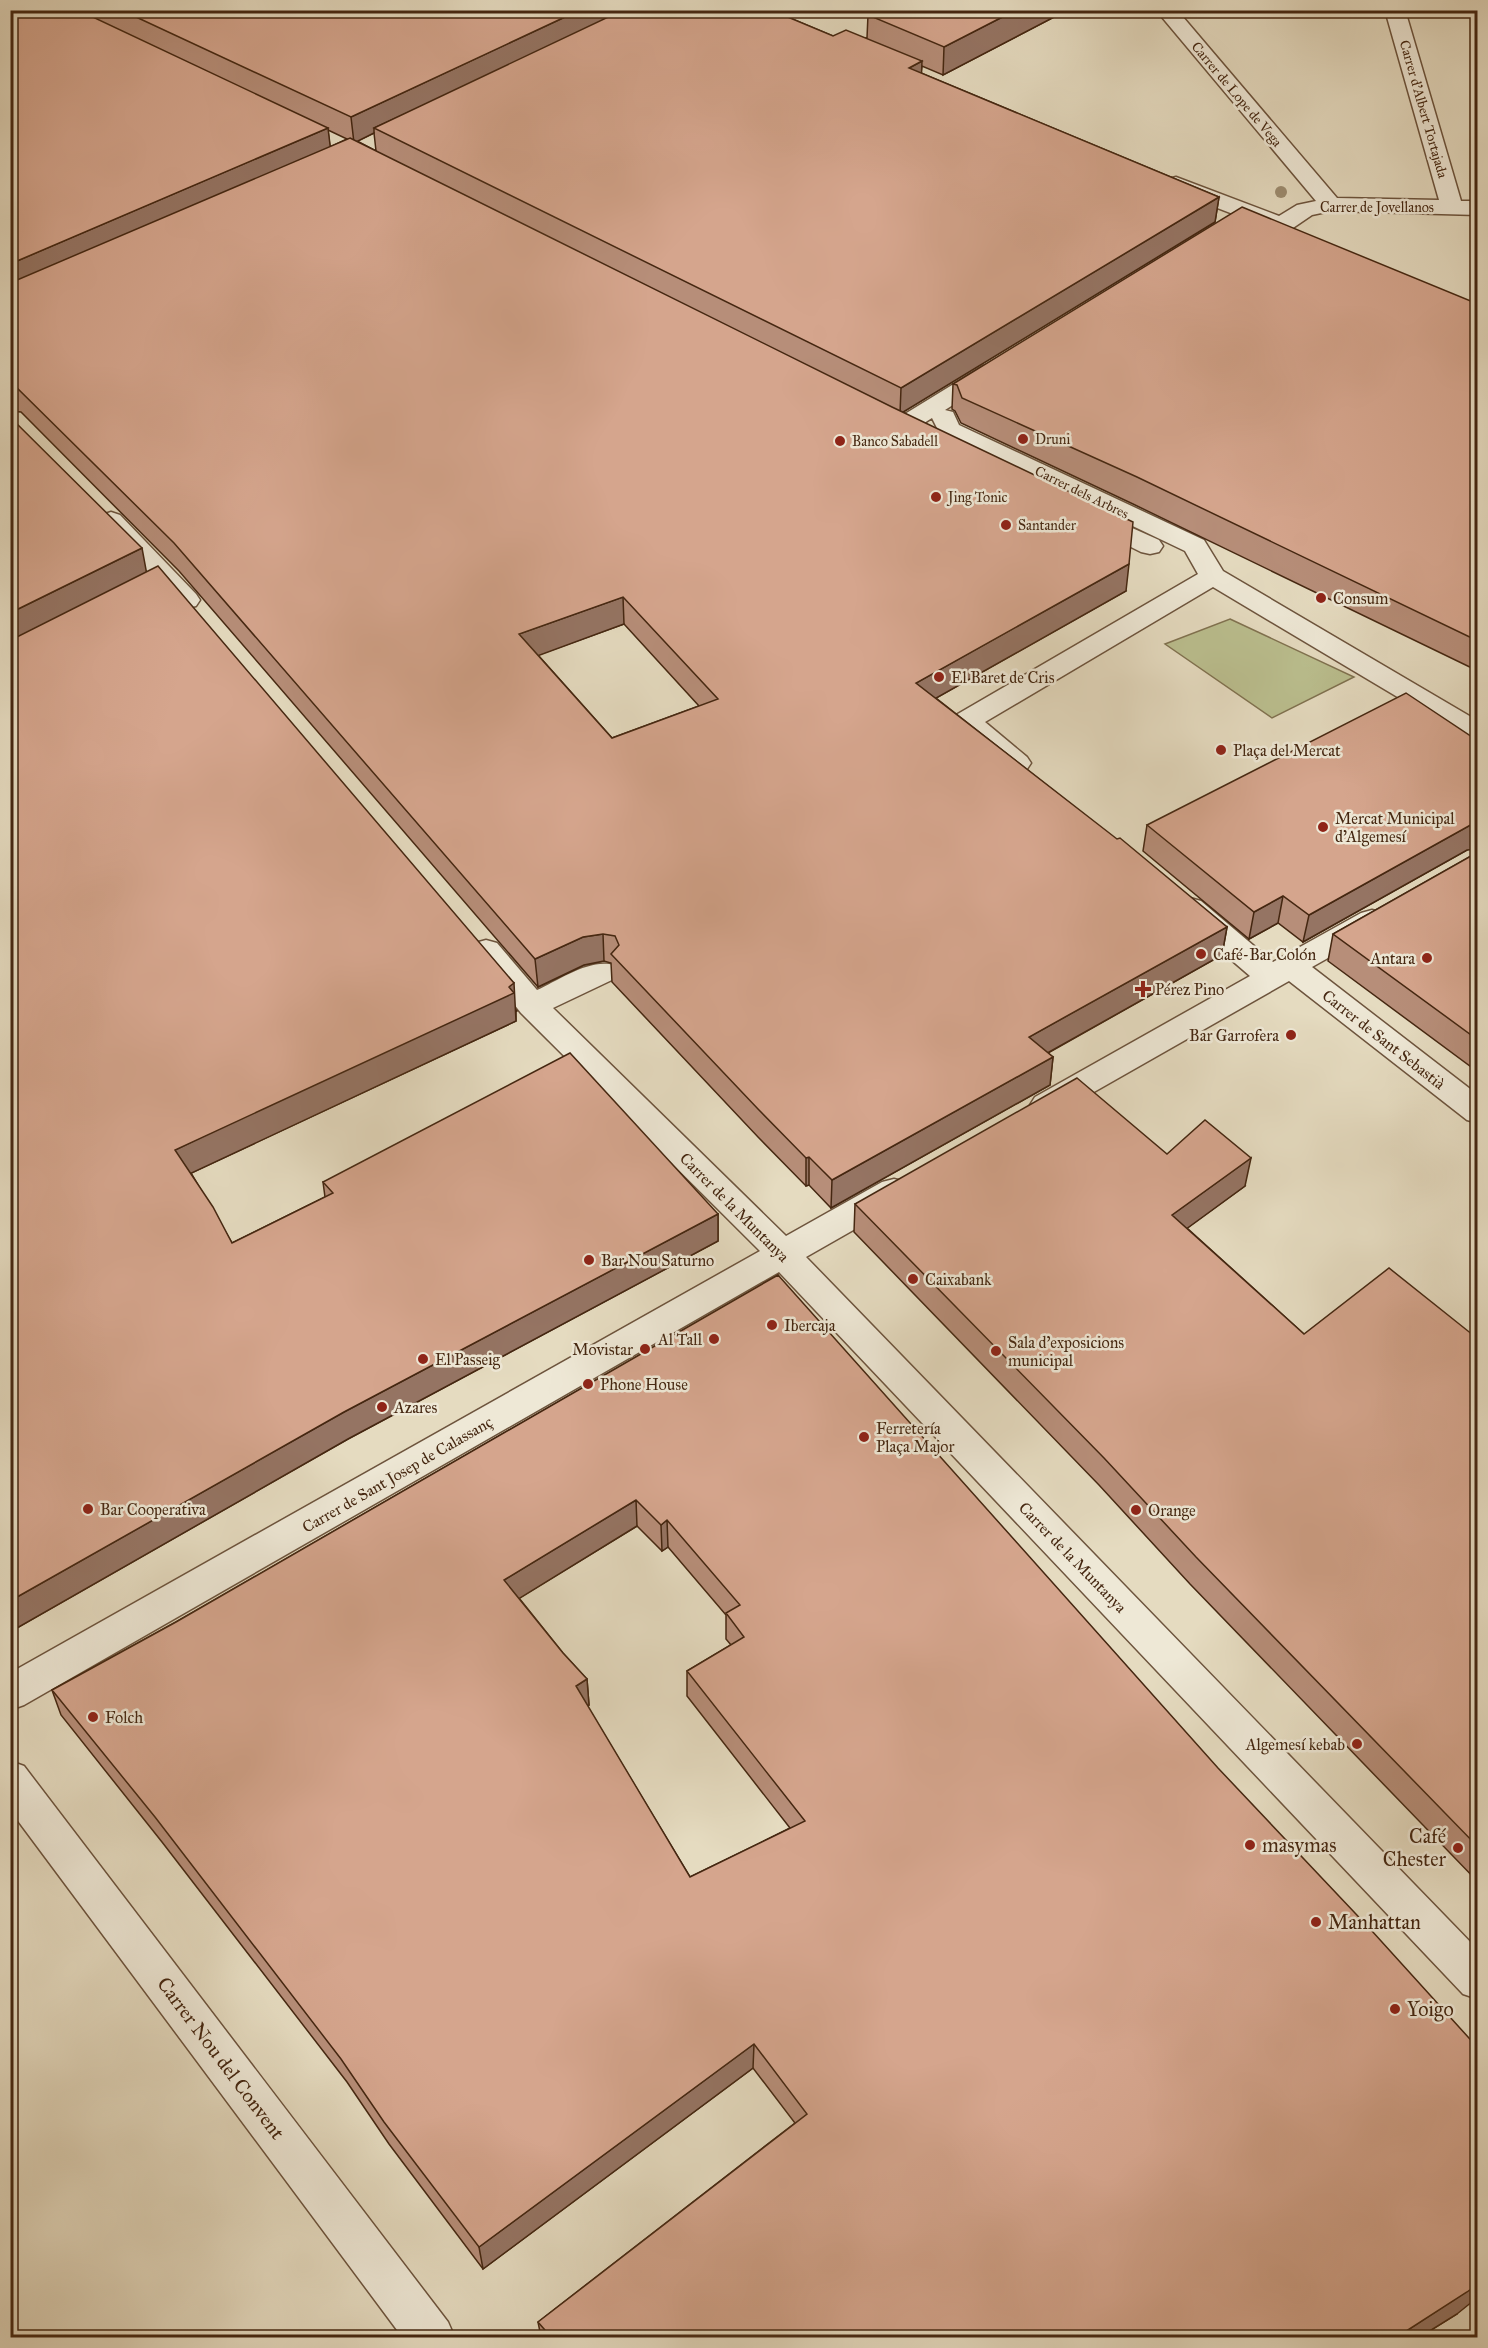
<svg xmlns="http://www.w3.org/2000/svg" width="1488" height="2348" font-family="'IM FELL Great Primer',serif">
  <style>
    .green { fill: #babe8e; stroke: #807250; stroke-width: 1.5 }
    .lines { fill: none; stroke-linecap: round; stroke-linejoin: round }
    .lane-casing { stroke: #6d543d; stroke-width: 3 }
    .street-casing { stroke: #6d543d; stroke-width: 3 }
    .lane { fill: #eee8d6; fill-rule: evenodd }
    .street { fill: #eee8d6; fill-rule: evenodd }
    .tree { fill: #9d8d71 }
    .wall { fill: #b78e79; stroke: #452711; stroke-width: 1.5; fill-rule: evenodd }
    .shaded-wall { fill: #957463; stroke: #452711; stroke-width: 1.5 }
    .building { fill: #d5a58d; stroke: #452711; stroke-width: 1.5; fill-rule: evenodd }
    .poi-dot { fill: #8f2418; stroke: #eee8d6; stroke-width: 2 }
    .labels { text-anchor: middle; stroke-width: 5; stroke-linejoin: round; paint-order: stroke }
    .far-street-label { font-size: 14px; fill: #452711; stroke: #eee8d6 }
    .far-poi-label { font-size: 14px; fill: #452711; stroke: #eee8d6; text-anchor: start }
    .poi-label { font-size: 16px; fill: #452711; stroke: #eee8d6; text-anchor: start }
    .street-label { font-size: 16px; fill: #452711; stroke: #eee8d6 }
    .near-poi-label { font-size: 20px; fill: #452711; stroke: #eee8d6; text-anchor: start }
    .near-street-label { font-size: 20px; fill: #452711; stroke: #eee8d6 }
  </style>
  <rect width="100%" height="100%" fill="#e5dbc0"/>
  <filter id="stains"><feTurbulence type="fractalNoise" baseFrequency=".00333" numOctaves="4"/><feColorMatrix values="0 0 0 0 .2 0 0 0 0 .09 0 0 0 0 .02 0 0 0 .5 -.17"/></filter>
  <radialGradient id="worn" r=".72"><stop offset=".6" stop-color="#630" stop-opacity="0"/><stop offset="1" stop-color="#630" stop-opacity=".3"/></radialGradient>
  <path class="green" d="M 1230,619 L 1354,677 L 1272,718 L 1165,644 Z"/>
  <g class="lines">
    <g class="lane-casing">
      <path id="lane" d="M 1092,510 L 1159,540 L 1163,546 L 1159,552 L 1150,554 L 1141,552 L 1083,523 L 1079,518 L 1083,513 Z"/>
    </g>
    <g class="street-casing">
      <path id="street" d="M 1156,10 L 1177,10 L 1337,198 L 1439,200 L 1385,10 L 1405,10 L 1461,201 L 1478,201 L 1478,215 L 1331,211 L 1312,215 L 1290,230 L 1280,232 L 1168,189 L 1165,184 L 1168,179 L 1176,177 L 1279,216 L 1297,205 L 1316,201 Z
        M 991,364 L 999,366 L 1003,371 L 999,376 L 945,410 L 953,412 L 959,425 L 1204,540 L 1223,571 L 1478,721 L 1478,742 L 1468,739 L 1213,587 L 985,722 L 1027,757 L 1031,763 L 1027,769 L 1017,772 L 1007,769 L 956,727 L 952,721 L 956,715 L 1198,574 L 1185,551 L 940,434 L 932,418 C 910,432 905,439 879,425 C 873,422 868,420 864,414 L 867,409 L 876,407 L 900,417 L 983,366 Z
        M 111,512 L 120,515 L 196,594 L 200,600 L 196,606 L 187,608 L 178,606 L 102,525 L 98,520 L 102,515 Z
        M 1190,898 L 1201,901 L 1273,962 L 1361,913 L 1372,910 L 1383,913 L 1387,920 L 1383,927 L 1312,967 L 1478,1095 L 1478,1123 L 1467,1120 L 1289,981 L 1057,1113 L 1046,1117 L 1035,1113 L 1030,1105 L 1035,1097 L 1250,976 L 1179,915 L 1175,908 L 1179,901 Z
        M 486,940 L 497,943 L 537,990 C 559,980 590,958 614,965 L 618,972 L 614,979 L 553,1008 L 786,1236 L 882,1182 L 894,1179 L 906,1182 L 911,1191 L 906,1200 L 806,1257 L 1478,1950 L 1478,1999 L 1463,1994 L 779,1272 L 24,1705 L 10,1710 L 10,1673 L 760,1251 L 521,1013 L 471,950 L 475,943 Z
        M 10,1761 L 24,1766 L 448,2322 L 455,2338 L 403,2338 L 10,1810 Z"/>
    </g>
    <use href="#lane" class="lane"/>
    <use href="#street" class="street"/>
  </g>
  <circle class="tree" cx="1281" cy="192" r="6"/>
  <path class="wall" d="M 10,10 L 771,10 L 833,36 L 867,38 L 868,15 L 878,10 L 1059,10 L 1058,15 L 943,75 L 922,66 L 921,73 L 1219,197 L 1215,222 L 903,412 L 1126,591 L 936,698 L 1227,927 L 1222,955 L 1048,1053 L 1053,1057 L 1050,1085 L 831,1208 L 809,1185 L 806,1186 L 758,1137 L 612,982 L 611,963 L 604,961 L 584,965 L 538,987 L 179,571 L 21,412 L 10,411 ZM 328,130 L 347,139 L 330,147 ZM 374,133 L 376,151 L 357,141 ZM 624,624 L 699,706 L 612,738 L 538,655 Z
    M 1478,304 L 1478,671 L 1133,504 L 961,423 L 955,411 L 952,409 L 953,384 Z
    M 10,417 L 146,572 L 517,1011 L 516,1012 L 516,1021 L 191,1173 L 232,1243 L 325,1197 L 323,1182 L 718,1214 L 718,1241 L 348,1439 L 10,1632 Z
    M 1147,825 L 1467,850 L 1303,942 L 1278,923 L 1249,939 L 1143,851 Z
    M 1478,852 L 1478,1072 L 1328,961 L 1333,934 Z
    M 1167,1154 L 1245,1186 L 1187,1228 L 1304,1334 L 1478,1339 L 1478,1882 L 1190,1584 L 1099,1485 L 854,1232 L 855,1204 Z
    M 778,1275 L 1457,2314 L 1420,2337 L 541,2337 L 538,2322 L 795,2123 L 753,2068 L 483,2269 L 389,2144 L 347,2082 L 162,1842 L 61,1715 L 52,1690 L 176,1622 ZM 637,1526 L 662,1551 L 668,1547 L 726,1615 L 726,1639 L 731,1645 L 687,1671 L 687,1696 L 790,1828 L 690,1877 L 587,1706 L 589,1705 L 587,1679 L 563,1653 L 519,1598 Z"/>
  <path class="shaded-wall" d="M 580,10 L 633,10 L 374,128 L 374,133 L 354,143 L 351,117 Z
    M 1016,10 L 1059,10 L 1058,15 L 943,75 L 944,47 Z
    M 922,61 L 921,86 L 909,68 Z
    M 328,128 L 331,153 L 10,292 L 10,264 Z
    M 1219,197 L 1215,222 L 900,414 L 901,388 Z
    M 142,548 L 147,575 L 10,643 L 10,613 Z
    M 1129,564 L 1126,591 L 915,710 L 916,683 Z
    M 623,597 L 624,624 L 521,662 L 519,634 Z
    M 1474,823 L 1478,823 L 1478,849 L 1467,850 L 1303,942 L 1309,915 Z
    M 1283,896 L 1278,923 L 1249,939 L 1254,912 Z
    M 1227,927 L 1222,955 L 1026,1065 L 1029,1037 Z
    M 603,934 L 604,961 L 584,965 L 538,987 L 535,959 L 583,937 Z
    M 514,983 L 516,1021 L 181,1178 L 175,1150 Z
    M 1053,1057 L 1050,1085 L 831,1208 L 832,1180 Z
    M 809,1157 L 809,1185 L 806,1186 L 806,1158 Z
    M 1251,1158 L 1245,1186 L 1167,1243 L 1172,1215 Z
    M 718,1214 L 718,1241 L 348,1439 L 10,1632 L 10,1601 L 344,1412 Z
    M 636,1500 L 637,1526 L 507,1606 L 504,1580 Z
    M 667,1520 L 668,1547 L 662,1551 L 661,1525 Z
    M 587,1679 L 589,1705 L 578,1712 L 576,1686 Z
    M 754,2044 L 753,2068 L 483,2269 L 479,2247 Z
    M 1478,2284 L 1478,2297 L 1457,2314 L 1420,2337 L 1397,2337 Z"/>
  <path class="building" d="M 10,10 L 78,10 L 328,128 L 10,264 Z
    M 121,10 L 580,10 L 351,117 Z
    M 623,10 L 771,10 L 833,36 L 846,30 L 922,61 L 909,68 L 1219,197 L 901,388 L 374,128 Z
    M 878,10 L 1016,10 L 944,47 L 868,15 Z
    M 350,138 L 892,407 L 1133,522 L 1129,564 L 916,683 L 1117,839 L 1120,838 L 1227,927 L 1029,1037 L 1053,1057 L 832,1180 L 809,1157 L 806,1158 L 758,1109 L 611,954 L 619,945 L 615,936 L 603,934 L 583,937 L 535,959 L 174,543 L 15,386 L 10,385 L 10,283 ZM 623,597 L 718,699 L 612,738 L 519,634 Z
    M 1242,207 L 1478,304 L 1478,641 L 1137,477 L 962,398 L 957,385 L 953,384 Z
    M 10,417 L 142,548 L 10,613 Z
    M 158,566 L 514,983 L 509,987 L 514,993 L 175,1150 L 213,1207 L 232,1243 L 333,1193 L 323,1182 L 570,1053 L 718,1214 L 344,1412 L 10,1601 L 10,638 L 15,638 Z
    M 1406,693 L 1478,741 L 1478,823 L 1474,823 L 1309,915 L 1283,896 L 1254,912 L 1147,825 Z
    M 1478,852 L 1478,1040 L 1333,934 Z
    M 1077,1078 L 1167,1154 L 1205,1120 L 1251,1158 L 1172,1215 L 1304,1334 L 1389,1268 L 1478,1339 L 1478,1847 L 1196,1557 L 1104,1458 L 855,1204 Z
    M 778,1275 L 1218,1768 L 1372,1931 L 1478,2048 L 1478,2284 L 1467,2292 L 1397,2337 L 551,2337 L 538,2322 L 807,2114 L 754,2044 L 479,2247 L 384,2122 L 341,2059 L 155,1817 L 52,1690 L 176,1622 ZM 636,1500 L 661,1525 L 667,1520 L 740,1605 L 726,1613 L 744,1637 L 687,1671 L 805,1821 L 690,1877 L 576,1686 L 587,1679 L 563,1653 L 504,1580 Z"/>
  <g class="poi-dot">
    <circle cx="1023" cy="439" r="6"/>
    <circle cx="840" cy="441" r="6"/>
    <circle cx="936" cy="497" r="6"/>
    <circle cx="1006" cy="525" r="6"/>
    <circle cx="1321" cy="598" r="6"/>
    <circle cx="939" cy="677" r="6"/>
    <circle cx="1221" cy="750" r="6"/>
    <circle cx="1323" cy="827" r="6"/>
    <circle cx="1201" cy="954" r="6"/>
    <circle cx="1427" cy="958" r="6"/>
    <path d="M1140 980h6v6h6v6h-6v6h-6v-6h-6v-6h6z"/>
    <circle cx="1291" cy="1035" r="6"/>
    <circle cx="589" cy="1260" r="6"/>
    <circle cx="913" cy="1279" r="6"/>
    <circle cx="772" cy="1325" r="6"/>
    <circle cx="714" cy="1339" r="6"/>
    <circle cx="645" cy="1349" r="6"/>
    <circle cx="996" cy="1351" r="6"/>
    <circle cx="423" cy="1359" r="6"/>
    <circle cx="588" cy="1384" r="6"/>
    <circle cx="382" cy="1407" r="6"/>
    <circle cx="864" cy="1437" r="6"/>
    <circle cx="88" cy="1509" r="6"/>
    <circle cx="1136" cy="1510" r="6"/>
    <circle cx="93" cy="1717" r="6"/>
    <circle cx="1357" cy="1744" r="6"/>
    <circle cx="1250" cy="1845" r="6"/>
    <circle cx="1458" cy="1848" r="6"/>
    <circle cx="1316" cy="1922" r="6"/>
    <circle cx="1395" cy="2009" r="6"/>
  </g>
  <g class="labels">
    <g class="far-street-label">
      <text transform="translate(1237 94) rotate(50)" y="5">Carrer de Lope de Vega</text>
      <text transform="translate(1424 109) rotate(74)" y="5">Carrer d'Albert Tortajada</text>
      <text x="1377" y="212">Carrer de Jovellanos</text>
      <text transform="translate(1082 492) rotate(26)" y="5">Carrer dels Arbres</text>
    </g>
    <g class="far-poi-label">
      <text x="1035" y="444">Druni</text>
      <text x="852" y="446">Banco Sabadell</text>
      <text x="948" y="502">Jing Tonic</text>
      <text x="1018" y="530">Santander</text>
    </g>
    <g class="poi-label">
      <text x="1333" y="604">Consum</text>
      <text x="951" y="683">El Baret de Cris</text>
      <text x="1233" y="756">Plaça del Mercat</text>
      <text x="1335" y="824">Mercat Municipal<tspan x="1335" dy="18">d'Algemesí</tspan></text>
      <text x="1213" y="960">Café-Bar Colón</text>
      <text x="1415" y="964" text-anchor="end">Antara</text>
      <text x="1155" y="995">Pérez Pino</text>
      <text x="1279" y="1041" text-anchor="end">Bar Garrofera</text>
      <text x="601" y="1266">Bar Nou Saturno</text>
      <text x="925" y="1285">Caixabank</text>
      <text x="784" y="1331">Ibercaja</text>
      <text x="702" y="1345" text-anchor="end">Al Tall</text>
      <text x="1008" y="1348">Sala d'exposicions<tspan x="1008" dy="18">municipal</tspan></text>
      <text x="633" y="1355" text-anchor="end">Movistar</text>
      <text x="435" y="1365">El Passeig</text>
      <text x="600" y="1390">Phone House</text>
      <text x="394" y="1413">Azares</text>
      <text x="876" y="1434">Ferretería<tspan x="876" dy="18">Plaça Major</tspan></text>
      <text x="100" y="1515">Bar Cooperativa</text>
      <text x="1148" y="1516">Orange</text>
      <text x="105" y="1723">Folch</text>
      <text x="1345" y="1750" text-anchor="end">Algemesí kebab</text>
    </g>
    <g class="street-label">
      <text transform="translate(1384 1039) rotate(38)" y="6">Carrer de Sant Sebastià</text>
      <text transform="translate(735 1207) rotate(45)" y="6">Carrer de la Muntanya</text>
      <text transform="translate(397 1474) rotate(-30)" y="6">Carrer de Sant Josep de Calassanç</text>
      <text transform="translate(1073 1557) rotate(46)" y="6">Carrer de la Muntanya</text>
    </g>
    <g class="near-poi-label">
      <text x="1446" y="1843" text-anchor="end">Café<tspan x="1446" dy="23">Chester</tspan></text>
      <text x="1262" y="1852">masymas</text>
      <text x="1328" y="1929">Manhattan</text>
      <text x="1407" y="2016">Yoigo</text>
    </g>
    <g class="near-street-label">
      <text transform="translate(221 2058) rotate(53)" y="7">Carrer Nou del Convent</text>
    </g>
  </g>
  <rect width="1488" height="2348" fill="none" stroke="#e5dbc0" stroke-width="36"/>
  <rect x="12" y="12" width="1464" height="2324" fill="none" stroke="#452711" stroke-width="3"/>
  <rect x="18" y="18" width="1452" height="2312" fill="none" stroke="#452711" stroke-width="1.5"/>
  <rect width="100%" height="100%" filter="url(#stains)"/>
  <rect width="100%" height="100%" fill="url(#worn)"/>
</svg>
